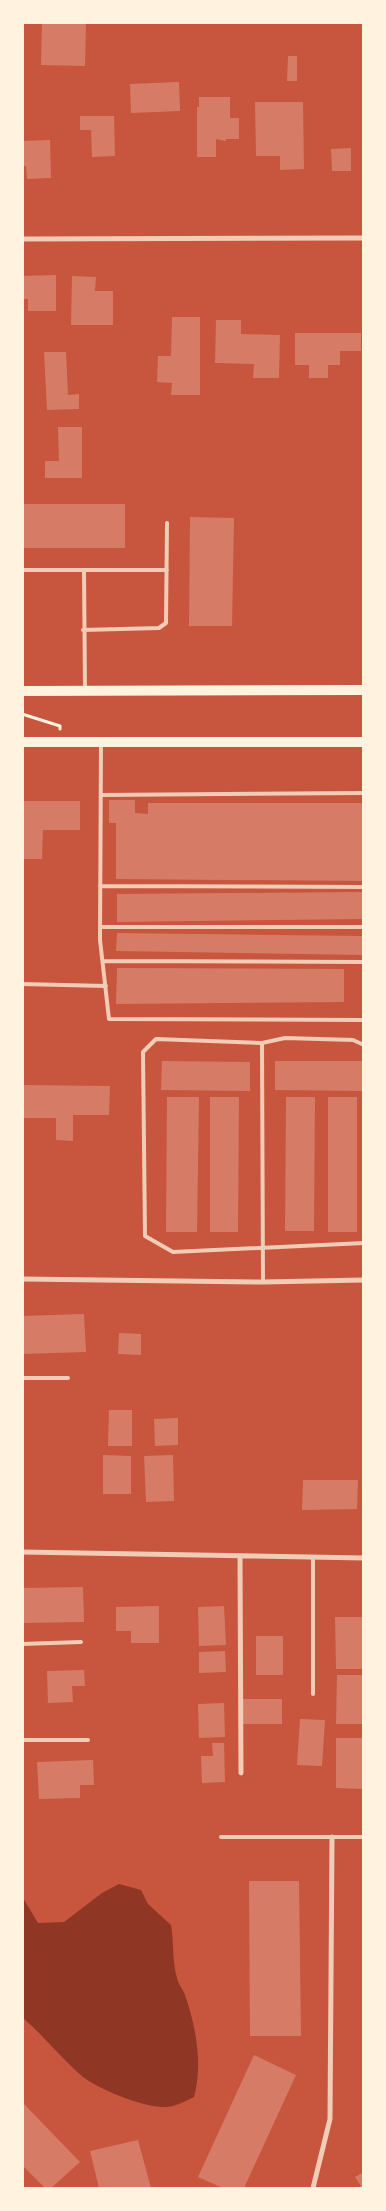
<svg xmlns="http://www.w3.org/2000/svg" width="386" height="2211" font-family="Poppins,sans-serif">
  <style>
    .water { fill: #8f3625 }
    .building { fill: #d67c66 }
    .lines { fill: none; stroke-linecap: round; stroke-linejoin: round }
    .path { stroke: #fff3e0; stroke-width: 3 }
    .service { stroke: #f1ccb7; stroke-width: 4 }
    .minor { stroke: #f1ccb7; stroke-width: 5 }
    .secondary { stroke: #fff3e0; stroke-width: 10 }
  </style>
  <rect width="100%" height="100%" fill="#c8553d"/>
  <path class="water" d="M 119,1884 L 141,1890 L 148,1904 L 171,1925 C 174,1942 172,1961 177,1978 C 178,1984 183,1989 185,1995 C 196,2027 203,2064 194,2097 C 187,2100 180,2104 173,2106 C 152,2112 100,2090 83,2077 C 62,2059 44,2036 23,2018 L 23,1898 L 38,1923 L 64,1922 L 102,1893 Z"/>
  <path class="building" d="M 42,22 L 86,22 L 85,66 L 41,65 Z
    M 288,56 L 297,56 L 297,81 L 287,81 Z
    M 179,82 L 180,111 L 131,113 L 130,84 Z
    M 199,97 L 230,97 L 230,118 L 239,118 L 239,139 L 226,139 L 226,141 L 216,139 L 216,157 L 197,157 L 197,107 L 199,107 Z
    M 255,102 L 303,102 L 304,169 L 280,170 L 280,156 L 256,156 Z
    M 80,116 L 114,116 L 115,156 L 92,157 L 91,130 L 80,130 Z
    M 50,140 L 51,178 L 27,179 L 26,166 L 22,166 L 22,141 Z
    M 351,148 L 351,171 L 332,171 L 331,149 Z
    M 56,275 L 56,311 L 28,311 L 28,299 L 22,299 L 22,276 Z
    M 72,276 L 96,277 L 95,291 L 113,291 L 113,325 L 71,325 Z
    M 172,317 L 200,317 L 200,395 L 171,395 L 172,383 L 157,382 L 158,356 L 171,356 Z
    M 216,320 L 241,320 L 241,334 L 280,335 L 279,378 L 253,378 L 254,364 L 215,363 Z
    M 295,333 L 361,333 L 361,351 L 340,351 L 340,365 L 328,365 L 328,378 L 309,378 L 309,365 L 295,365 Z
    M 44,352 L 66,352 L 68,395 L 79,394 L 79,409 L 47,410 Z
    M 58,427 L 82,427 L 82,478 L 45,478 L 45,461 L 59,461 Z
    M 22,504 L 125,504 L 125,548 L 22,548 Z
    M 190,517 L 234,518 L 232,626 L 189,626 Z
    M 109,800 L 135,800 L 135,813 L 148,814 L 148,803 L 364,803 L 364,881 L 116,879 L 116,823 L 109,823 Z
    M 22,801 L 80,801 L 80,830 L 43,830 L 42,859 L 22,859 Z
    M 364,892 L 364,919 L 117,922 L 117,894 Z
    M 117,933 L 364,936 L 364,955 L 116,951 Z
    M 117,968 L 344,969 L 344,1002 L 116,1004 Z
    M 162,1061 L 250,1062 L 250,1091 L 161,1090 Z
    M 275,1061 L 363,1061 L 363,1091 L 275,1090 Z
    M 22,1085 L 110,1086 L 109,1115 L 73,1115 L 73,1141 L 56,1140 L 56,1118 L 22,1118 Z
    M 167,1097 L 199,1097 L 197,1232 L 166,1232 Z
    M 210,1097 L 239,1097 L 238,1232 L 210,1232 Z
    M 286,1097 L 315,1097 L 314,1231 L 285,1231 Z
    M 328,1097 L 357,1097 L 357,1232 L 328,1232 Z
    M 84,1314 L 86,1352 L 22,1354 L 22,1316 Z
    M 119,1333 L 141,1334 L 141,1355 L 118,1354 Z
    M 109,1410 L 132,1410 L 132,1446 L 108,1446 Z
    M 178,1418 L 178,1445 L 155,1446 L 154,1419 Z
    M 103,1455 L 131,1456 L 131,1494 L 103,1494 Z
    M 173,1455 L 174,1501 L 146,1502 L 144,1456 Z
    M 303,1480 L 358,1480 L 357,1509 L 302,1510 Z
    M 83,1587 L 84,1622 L 22,1623 L 22,1588 Z
    M 159,1606 L 159,1643 L 131,1643 L 131,1631 L 116,1631 L 116,1607 Z
    M 224,1606 L 226,1645 L 199,1646 L 198,1607 Z
    M 335,1617 L 364,1617 L 364,1669 L 336,1669 Z
    M 256,1636 L 283,1636 L 283,1675 L 256,1675 Z
    M 225,1651 L 226,1672 L 199,1673 L 199,1652 Z
    M 84,1670 L 85,1686 L 72,1686 L 73,1702 L 48,1703 L 47,1671 Z
    M 337,1675 L 364,1675 L 364,1724 L 336,1724 Z
    M 241,1699 L 282,1699 L 282,1724 L 241,1724 Z
    M 224,1703 L 225,1737 L 199,1738 L 198,1704 Z
    M 300,1719 L 325,1720 L 322,1766 L 297,1765 Z
    M 336,1738 L 364,1738 L 364,1789 L 336,1788 Z
    M 212,1743 L 224,1743 L 225,1782 L 202,1783 L 201,1756 L 213,1756 Z
    M 93,1760 L 94,1785 L 80,1785 L 80,1798 L 39,1799 L 37,1762 Z
    M 249,1881 L 299,1881 L 301,2036 L 250,2036 Z
    M 254,2055 L 296,2075 L 244,2188 L 223,2188 L 198,2177 Z
    M 22,2102 L 80,2162 L 51,2188 L 45,2188 L 22,2165 Z
    M 138,2140 L 151,2188 L 99,2188 L 90,2151 Z
    M 364,2172 L 364,2188 L 356,2188 L 361,2186 L 355,2177 Z"/>
  <g class="lines">
    <path class="path" d="M 22,714 L 60,726 L 60,729"/>
    <path class="service" d="M 22,570 L 167,570
      M 84,570 L 85,690
      M 83,630 L 159,628 L 166,623 L 167,523
      M 101,742 L 100,940 L 109,1019 L 364,1020
      M 101,795 L 364,793
      M 100,886 L 364,887
      M 100,927 L 364,927
      M 103,961 L 364,962
      M 22,984 L 106,986
      M 262,1043 L 263,1282
      M 364,1045 L 353,1040 L 285,1038 L 262,1043 L 156,1039 L 143,1052 L 145,1236 L 173,1252 L 364,1243
      M 22,1378 L 68,1378
      M 22,1644 L 81,1642
      M 313,1694 L 313,1558
      M 22,1740 L 88,1740
      M 221,1837 L 364,1837"/>
    <path class="minor" d="M 22,239 L 364,238
      M 22,1279 L 263,1282 L 364,1280
      M 22,1552 L 364,1558
      M 240,1558 L 241,1773
      M 313,2188 L 330,2119 L 332,1837"/>
    <path class="secondary" d="M 22,691 L 364,690
      M 22,742 L 364,742"/>
  </g>
  <rect width="386" height="2211" fill="none" stroke="#fff3e0" stroke-width="48"/>
</svg>
